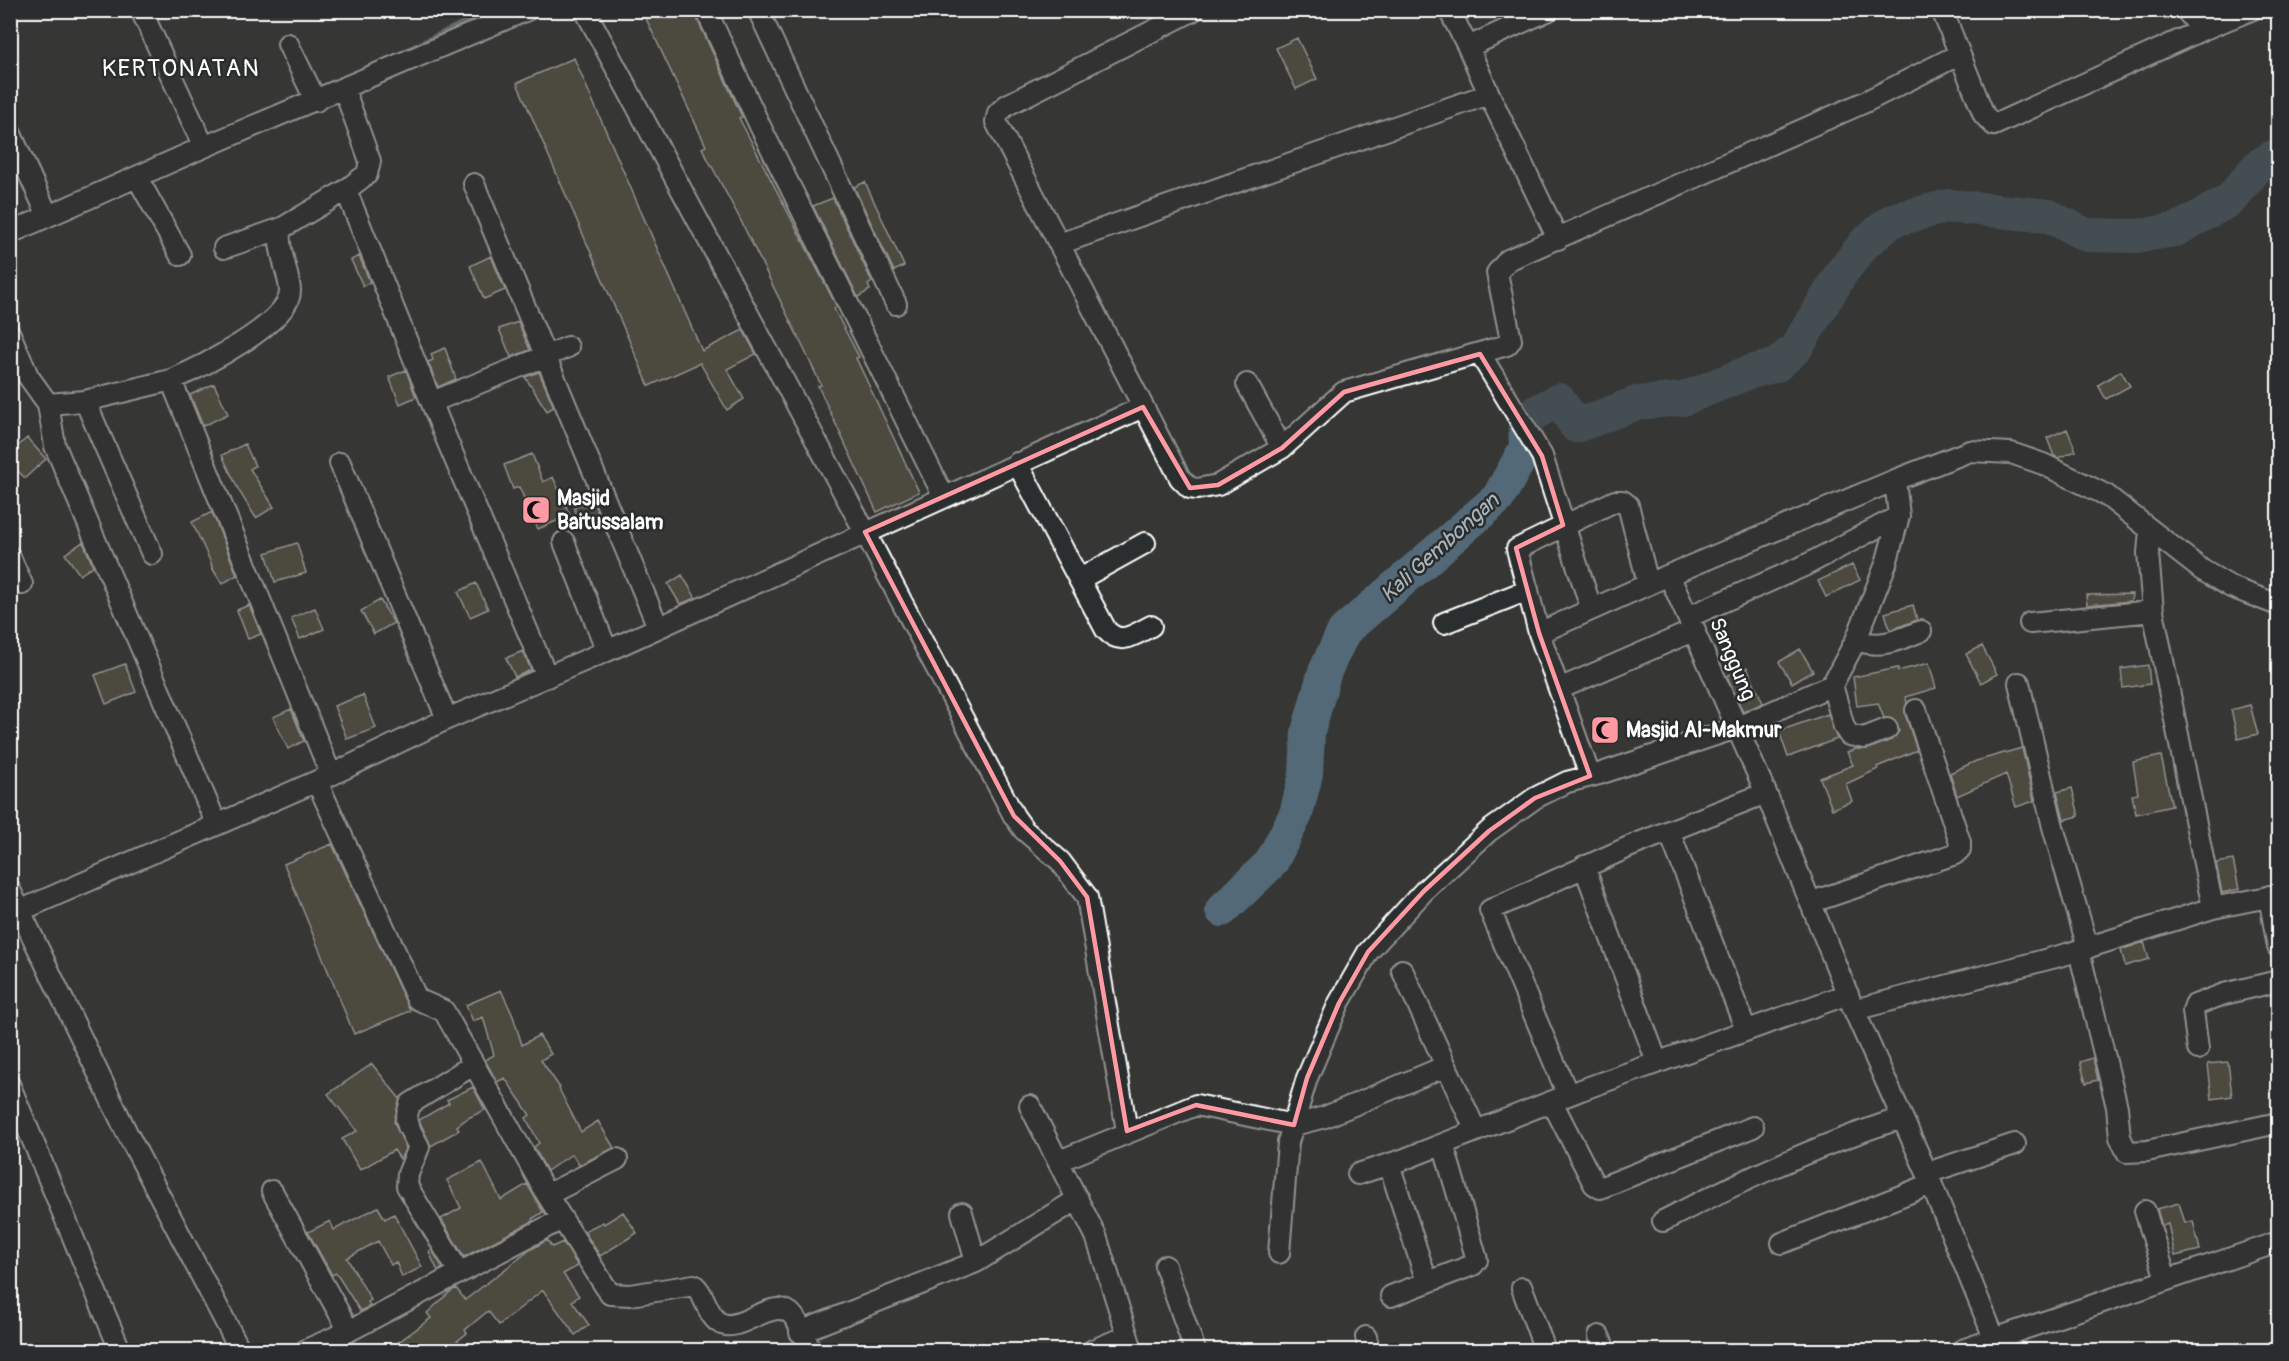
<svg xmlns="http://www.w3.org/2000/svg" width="2289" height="1361" font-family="Pangolin,sans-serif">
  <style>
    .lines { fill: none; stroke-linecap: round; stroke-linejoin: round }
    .stream { stroke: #98a5ad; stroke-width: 6 }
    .river { stroke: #536977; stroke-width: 34 }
    .building { fill: #665e4e; stroke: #fff; stroke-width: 1.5 }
    .street-casing { stroke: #fff; stroke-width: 24 }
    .street { stroke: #2a2d2e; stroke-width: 20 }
    .marked { fill: none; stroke: #ff9aa2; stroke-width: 4.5; stroke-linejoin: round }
    .labels { text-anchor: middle; stroke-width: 5; stroke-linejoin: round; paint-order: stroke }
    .poi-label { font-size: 21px; font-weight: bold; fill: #fff; stroke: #2a2d2e; text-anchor: start }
    .street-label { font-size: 21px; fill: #fff; stroke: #2a2d2e }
    .water-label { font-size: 22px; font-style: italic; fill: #a9b4bb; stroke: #2a2d2e }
    .quarter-label { font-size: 24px; letter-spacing: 1.5px; fill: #fff; stroke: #2a2d2e }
  </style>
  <rect width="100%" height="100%" fill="#363734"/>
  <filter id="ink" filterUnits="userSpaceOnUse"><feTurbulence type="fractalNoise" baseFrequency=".0167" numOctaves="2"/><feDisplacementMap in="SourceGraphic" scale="12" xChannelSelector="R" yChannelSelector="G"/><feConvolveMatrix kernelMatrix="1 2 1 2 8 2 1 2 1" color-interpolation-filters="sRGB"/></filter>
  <g filter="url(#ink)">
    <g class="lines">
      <path class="stream" d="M 408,50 L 491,10"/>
      <path class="river" d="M 1222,910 L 1271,863 L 1296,814 L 1306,774 L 1308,732 L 1325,671 L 1344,631 L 1498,498 L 1526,448 L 1525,418 L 1559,400 L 1576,426 L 1637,403 L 1683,399 L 1747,373 L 1777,365 L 1796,348 L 1842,272 L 1865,243 L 1893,220 L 1949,206 L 2049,216 L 2086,235 L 2136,236 L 2176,230 L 2230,200 L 2258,166 L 2273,157 L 2278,157"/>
    </g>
    <path class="building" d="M 642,10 L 693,10 L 742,117 L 739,118 L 837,307 L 834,309 L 859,357 L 856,358 L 919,492 L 877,512 L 818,386 L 821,385 L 804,349 L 739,217 L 702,148 L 706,146 Z
      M 1297,38 L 1317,79 L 1296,89 L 1276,48 Z
      M 574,58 L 702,351 L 743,330 L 756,354 L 727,369 L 744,399 L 727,410 L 700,363 L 649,386 L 517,83 Z
      M 865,182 L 904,266 L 894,271 L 854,187 Z
      M 833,198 L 872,282 L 868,285 L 870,290 L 858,297 L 813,206 Z
      M 359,256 L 370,282 L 363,286 L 351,260 Z
      M 491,256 L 505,290 L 484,299 L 470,266 Z
      M 518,322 L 530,350 L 511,357 L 499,329 Z
      M 445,348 L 456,379 L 438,387 L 428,362 L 433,360 L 431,354 Z
      M 406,370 L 416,397 L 400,404 L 389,377 Z
      M 2121,371 L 2130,386 L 2106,399 L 2098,385 Z
      M 539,372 L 554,407 L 547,411 L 525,377 Z
      M 214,384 L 228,414 L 203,426 L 190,395 Z
      M 2067,429 L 2076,451 L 2058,458 L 2054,456 L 2047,438 Z
      M 27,438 L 46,459 L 25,478 L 10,463 L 10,453 Z
      M 245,444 L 255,466 L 250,469 L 274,507 L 256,518 L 239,491 L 222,455 Z
      M 532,454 L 543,482 L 553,477 L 570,515 L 538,529 L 519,487 L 513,489 L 504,465 Z
      M 592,499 L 600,518 L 582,527 L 574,508 Z
      M 212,512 L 237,575 L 222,584 L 211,566 L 212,565 L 192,522 Z
      M 83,542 L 93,566 L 80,575 L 65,554 Z
      M 297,543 L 306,573 L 275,582 L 266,553 Z
      M 1852,565 L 1860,580 L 1826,597 L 1818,581 Z
      M 682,575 L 696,598 L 680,604 L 668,584 Z
      M 476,583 L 488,609 L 470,617 L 458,592 Z
      M 2132,594 L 2131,601 L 2087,605 L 2086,595 Z
      M 380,600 L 394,623 L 374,634 L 361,611 Z
      M 249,605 L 261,634 L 248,639 L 237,610 Z
      M 1913,605 L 1917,620 L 1890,630 L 1885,613 Z
      M 315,608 L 324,629 L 300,639 L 291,618 Z
      M 1982,646 L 1997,674 L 1981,683 L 1966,654 Z
      M 1800,649 L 1813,671 L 1792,683 L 1779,662 Z
      M 523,651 L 531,670 L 515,677 L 506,658 Z
      M 1929,663 L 1936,688 L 1905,697 L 1907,702 L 1905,714 L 1917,750 L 1877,767 L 1878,769 L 1846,784 L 1852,801 L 1832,809 L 1820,778 L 1853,765 L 1847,752 L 1856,749 L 1868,749 L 1891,740 L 1899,731 L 1895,720 L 1884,718 L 1878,703 L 1857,706 L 1853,677 L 1898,668 L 1898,671 Z
      M 125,664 L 136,692 L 106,704 L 95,675 Z
      M 2148,665 L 2150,684 L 2123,688 L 2121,669 Z
      M 1747,667 L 1763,703 L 1743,712 L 1727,676 Z
      M 363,695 L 376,728 L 347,739 L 334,706 Z
      M 2250,705 L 2258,734 L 2238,739 L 2231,710 Z
      M 291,709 L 304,741 L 288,749 L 273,717 Z
      M 1828,714 L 1837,739 L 1788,757 L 1779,731 Z
      M 2022,748 L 2034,801 L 2016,807 L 2006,774 L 1957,796 L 1950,773 L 1976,761 Z
      M 2161,756 L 2172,806 L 2136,814 L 2132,795 L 2138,794 L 2133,762 Z
      M 2072,788 L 2079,816 L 2064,820 L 2057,792 Z
      M 332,844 L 410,1011 L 354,1034 L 284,864 Z
      M 2233,860 L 2239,889 L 2222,893 L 2216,863 Z
      M 2144,942 L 2149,959 L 2125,966 L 2121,950 Z
      M 501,990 L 513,1016 L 522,1045 L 539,1035 L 551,1054 L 541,1060 L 560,1088 L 559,1089 L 581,1132 L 598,1121 L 614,1148 L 579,1165 L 572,1154 L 547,1171 L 534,1147 L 539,1143 L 526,1118 L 530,1115 L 505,1078 L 497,1082 L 485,1060 L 494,1055 L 483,1017 L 473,1021 L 466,1005 Z
      M 2093,1058 L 2098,1080 L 2086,1083 L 2080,1062 Z
      M 2228,1062 L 2232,1096 L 2212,1099 L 2208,1064 Z
      M 372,1064 L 400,1099 L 394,1122 L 406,1148 L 400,1159 L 394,1150 L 360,1170 L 342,1139 L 357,1131 L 328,1094 Z
      M 473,1087 L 485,1110 L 468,1118 L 457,1126 L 459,1130 L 431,1146 L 419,1120 L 449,1103 L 447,1100 Z
      M 482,1162 L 501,1200 L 527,1184 L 543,1212 L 532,1219 L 533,1221 L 464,1257 L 441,1219 L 461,1208 L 447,1180 Z
      M 2179,1203 L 2185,1223 L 2193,1221 L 2200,1250 L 2175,1256 L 2168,1224 L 2162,1226 L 2157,1209 Z
      M 378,1207 L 385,1219 L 394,1214 L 422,1267 L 402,1277 L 396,1262 L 391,1265 L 378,1241 L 347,1258 L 371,1300 L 368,1302 L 370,1306 L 360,1311 L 336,1273 L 332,1275 L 308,1232 L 330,1221 L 334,1230 Z
      M 623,1212 L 637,1233 L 600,1256 L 584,1231 L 603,1222 L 604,1224 Z
      M 547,1240 L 552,1247 L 563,1242 L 578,1266 L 563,1274 L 579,1296 L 572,1301 L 589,1325 L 575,1335 L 543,1290 L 499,1325 L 488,1311 L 465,1330 L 467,1333 L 446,1350 L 388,1350 L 431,1318 L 427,1313 L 451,1291 L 456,1288 L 465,1300 L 530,1250 Z
      M 432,1250 L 443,1268 L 438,1271 L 429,1252 Z"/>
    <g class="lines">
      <g class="street-casing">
        <path id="street" d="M 141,10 L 204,147
          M 585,10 L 865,532 L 1014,816 L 1024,830 L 1060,861 L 1087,897 L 1127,1131
          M 706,10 L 760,126 L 944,497
          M 758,10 L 896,304
          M 1194,10 L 1007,105 L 998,113 L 996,122 L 1180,478 L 1190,488 L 1197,489 L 1218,485 L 1282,448 L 1344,392 L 1507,345 L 1511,340 L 1497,273 L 1508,260 L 1865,102 L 1958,55
          M 1449,10 L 1468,47
          M 1942,10 L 1984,115 L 1994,125 L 2202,30 L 2251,10
          M 2186,10 L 2202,30
          M 288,44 L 316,101
          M 1489,94 L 1558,239
          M 10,132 L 48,216
          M 137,177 L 180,255
          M 474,184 L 658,627
          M 346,190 L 443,431 L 547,677
          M 10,233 L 204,147 L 527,10
          M 1059,244 L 1489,94 L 1468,47 L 1549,10
          M 224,248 L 282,228
          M 10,334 L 28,376 L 48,404 L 85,401 L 171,380 L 331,775
          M 1480,354 L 1542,456 L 1591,608
          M 171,380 C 197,369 291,323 290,291 C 290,276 274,240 282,228 L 346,190 L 367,174 L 370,161 L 344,89
          M 1247,384 L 1282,448
          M 85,401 L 152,554
          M 432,402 L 568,347
          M 48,404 L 55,446 L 216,823
          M 340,463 L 447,719
          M 1017,463 L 1106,630 C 1121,646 1134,635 1151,626
          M 1895,480 L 1970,451 L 2011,453 L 2043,464 L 2106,495 L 2202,570 L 2231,587 L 2278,605
          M 2150,530 L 2148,553 L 2153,611 L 2213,908
          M 564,542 L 607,651
          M 10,557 L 22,584
          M 1080,579 L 1145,543
          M 1688,617 L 1806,565 L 1899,516
          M 1444,623 L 1528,590
          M 2030,623 L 2153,611
          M 1539,633 L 1669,575 L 1766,793 L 1854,1010 L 1927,1173 L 1999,1350
          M 1856,640 C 1880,649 1899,640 1921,631
          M 2019,683 L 2053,827 L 2088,948
          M 1832,685 L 1844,727 L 1849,735 L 1864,738 L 1887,729
          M 1559,689 L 1695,630
          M 1590,776 L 1539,633 L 1517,549 L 1615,501 L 1623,501 L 1628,505 L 1648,583
          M 317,782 L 417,999 L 444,1011 L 547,1195 L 610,1294 L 630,1295 L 694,1285 C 706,1295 707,1316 720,1323 C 741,1335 775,1292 794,1317 C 801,1326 805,1340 811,1350
          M 1669,831 L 1746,1030
          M 1584,866 L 1657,1062
          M 10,890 L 127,1133 L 240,1350
          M 2269,896 L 2278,947
          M 1812,902 L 1955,854 L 1960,849 L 1960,842 L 1916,710
          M 10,915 L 331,775 L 447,719 L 607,651 L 1143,407
          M 2079,951 L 2117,1107 L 2120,1137 L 2127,1152 L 2147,1151 L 2278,1123
          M 1402,970 L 1446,1066
          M 1854,1010 L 2067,954 L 2213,908 L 2278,895
          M 2198,1049 L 2193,1011 L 2195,1005 L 2224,994 L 2278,981
          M 10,1086 L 120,1350
          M 1568,1095 L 1490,910 L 1631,846 L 1766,793
          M 1552,1102 L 1594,1184 L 1600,1188 L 1753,1127
          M 1030,1106 L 1096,1236 L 1132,1350
          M 1059,1161 L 1196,1105 L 1294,1125 L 1325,1117 L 1446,1066 L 1475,1129
          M 1389,1164 L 1427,1282
          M 1927,1173 L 2015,1144
          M 1358,1174 L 1402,1160 L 1581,1090 L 1848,994
          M 272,1191 L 349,1331
          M 547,1195 L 617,1159
          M 2145,1211 L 2166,1279
          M 1663,1221 C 1740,1181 1819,1144 1902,1118
          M 1782,1243 L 1931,1184
          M 1279,1253 L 1288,1142 L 1307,1078 L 1339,1003 L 1368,952 L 1424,891 L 1489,831 L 1535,798 L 1567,782 L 1599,774 L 1736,728 L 1832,685 L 1856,640 L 1886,564 L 1899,516 L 1895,480 L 1669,575
          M 976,1262 L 1078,1199
          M 1165,1266 L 1195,1350
          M 459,1272 L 407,1186 L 408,1174 L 419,1147 L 408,1126 L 406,1119 L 410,1104 L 473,1065
          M 1522,1288 L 1545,1350
          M 1391,1296 L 1473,1265 L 1477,1260 L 1443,1144
          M 800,1332 L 976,1262 L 962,1213
          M 1599,1336 L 1605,1350
          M 1366,1337 L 1369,1350
          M 306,1350 L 349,1331 L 562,1219
          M 1093,1350 L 1127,1336
          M 1962,1350 L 2278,1242"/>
      </g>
      <use href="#street" class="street"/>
    </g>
  </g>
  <path d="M0 0H2289V1361H0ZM 1480,354 L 1542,456 L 1563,525 L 1516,548 L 1539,633 L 1590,776 L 1535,798 L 1489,831 L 1424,891 L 1368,952 L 1339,1003 L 1307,1078 L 1294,1125 L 1196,1105 L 1127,1131 L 1087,897 L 1060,861 L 1014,816 L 865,532 L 1143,407 L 1190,488 L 1218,485 L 1282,448 L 1344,392 Z" fill="#363734" fill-opacity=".55" fill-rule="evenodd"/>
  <path class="marked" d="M 1480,354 L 1542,456 L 1563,525 L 1516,548 L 1539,633 L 1590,776 L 1535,798 L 1489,831 L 1424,891 L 1368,952 L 1339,1003 L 1307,1078 L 1294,1125 L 1196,1105 L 1127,1131 L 1087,897 L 1060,861 L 1014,816 L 865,532 L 1143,407 L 1190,488 L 1218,485 L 1282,448 L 1344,392 Z"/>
  <defs>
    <g id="mosque-square" transform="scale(1.5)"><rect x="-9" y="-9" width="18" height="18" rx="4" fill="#ff9aa2" stroke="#2a2d2e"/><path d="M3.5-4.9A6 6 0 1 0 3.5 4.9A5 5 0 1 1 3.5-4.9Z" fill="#111"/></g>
  </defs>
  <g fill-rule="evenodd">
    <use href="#mosque-square" x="536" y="510"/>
    <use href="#mosque-square" x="1605" y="730"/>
  </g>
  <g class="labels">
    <g class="poi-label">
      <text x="557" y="505">Masjid<tspan x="557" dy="24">Baitussalam</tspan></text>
      <text x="1626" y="737">Masjid Al-Makmur</text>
    </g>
    <g class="street-label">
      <text transform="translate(1733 659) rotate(67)" y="7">Sanggung</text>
    </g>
    <g class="water-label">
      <text transform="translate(1439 547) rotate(-42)" y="8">Kali Gembongan</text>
    </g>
    <g class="quarter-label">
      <text x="181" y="76">KERTONATAN</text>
    </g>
  </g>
  <rect width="2289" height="1361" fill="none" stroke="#2a2d2e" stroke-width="36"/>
  <rect x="18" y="18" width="2253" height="1325" fill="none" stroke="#fff" stroke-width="2" filter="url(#ink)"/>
</svg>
